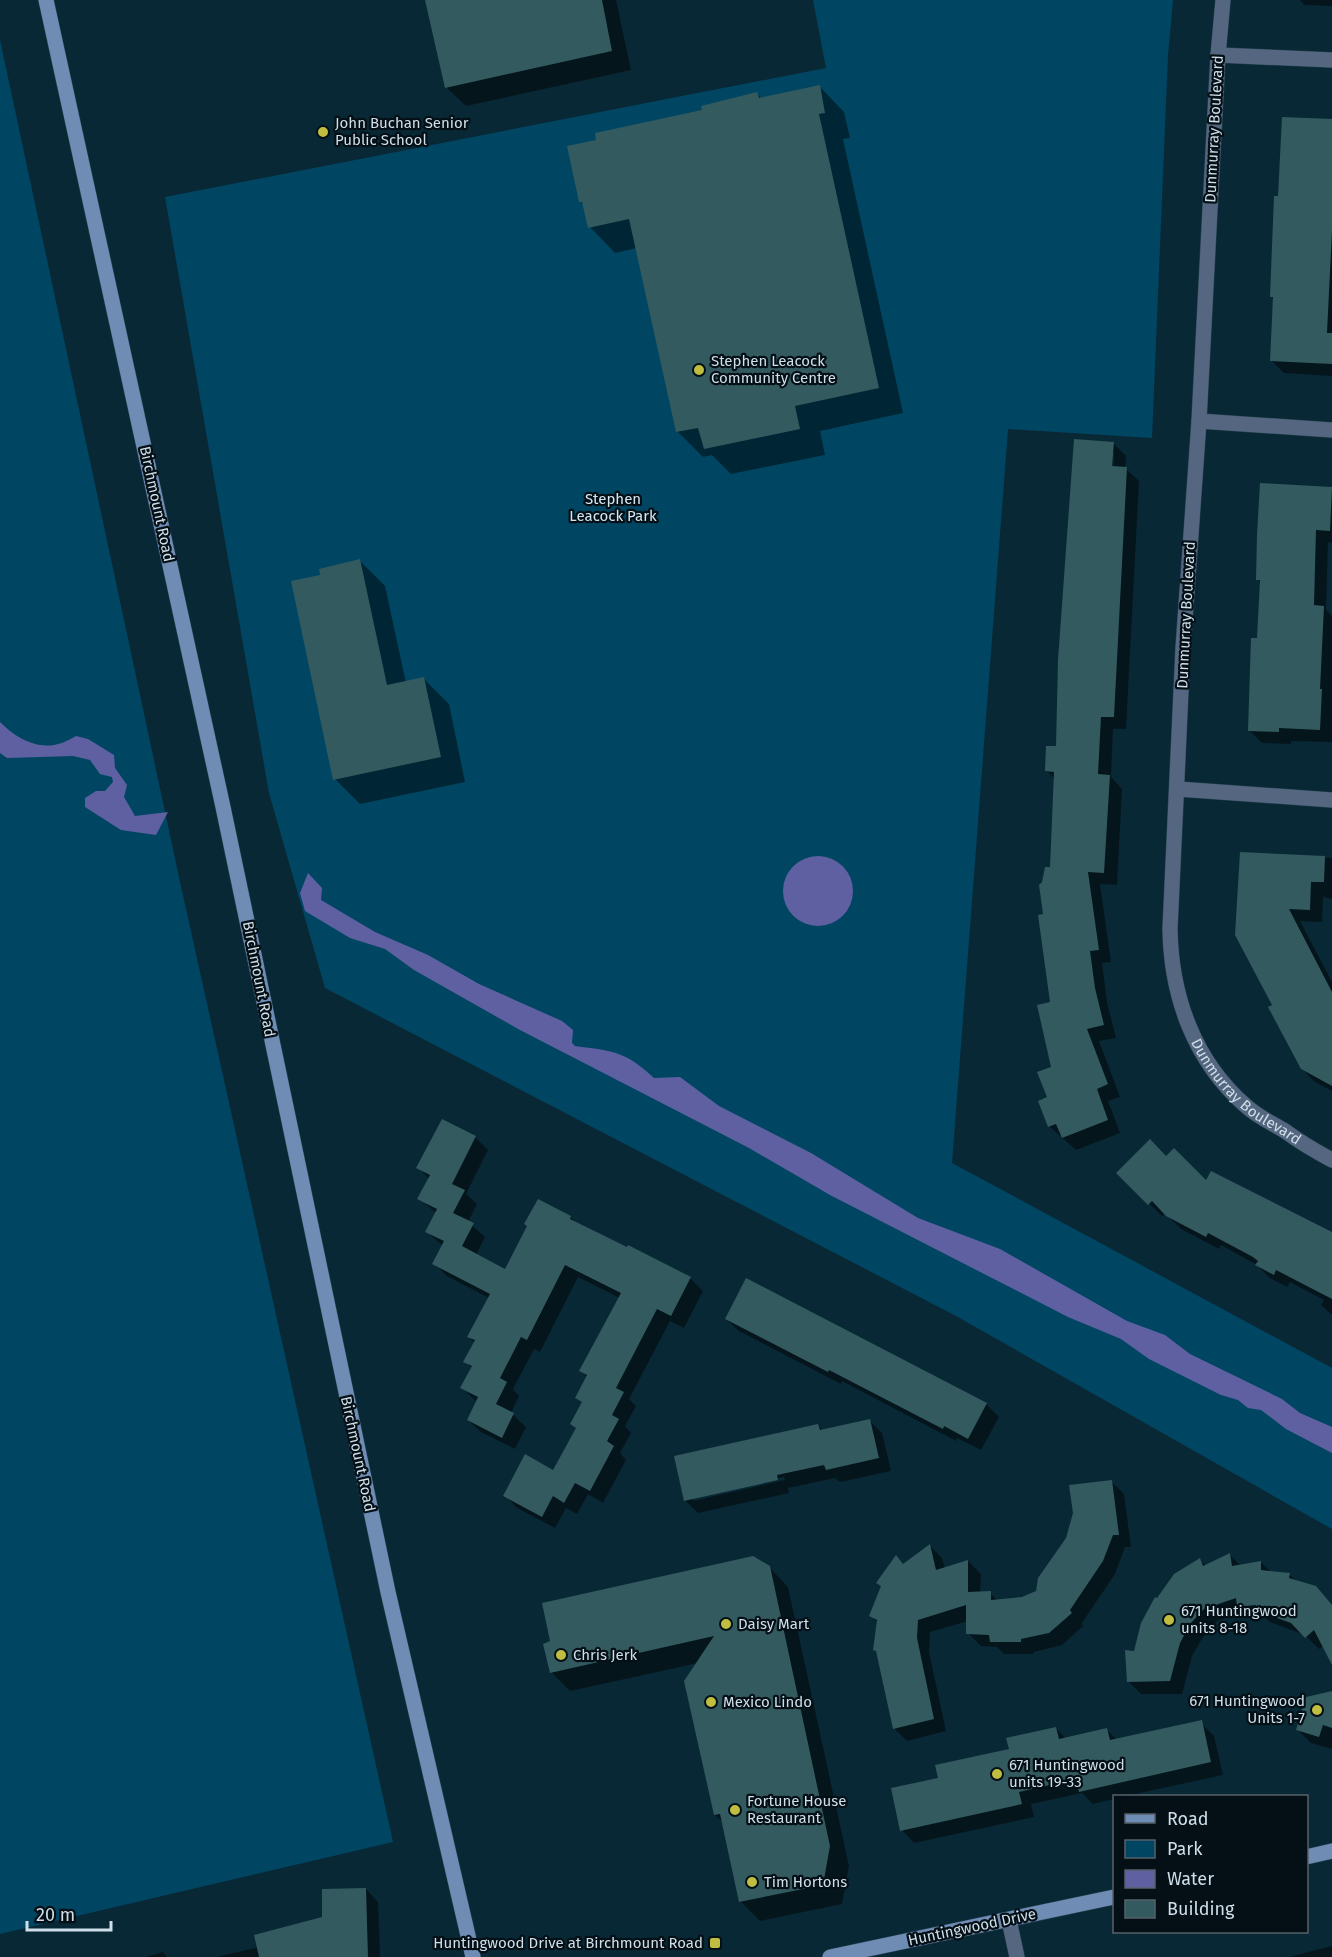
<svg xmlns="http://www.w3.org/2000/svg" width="1332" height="1957" font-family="'Fira Sans',sans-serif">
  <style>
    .green { fill: #004662 }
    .water { fill: #5f60a2 }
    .shadow { fill: #0007; fill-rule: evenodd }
    .building { fill: #335a5f }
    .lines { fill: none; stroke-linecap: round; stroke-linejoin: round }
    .street-casing { stroke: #294553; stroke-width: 16 }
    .secondary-casing { stroke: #294553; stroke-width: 16 }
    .street { stroke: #556780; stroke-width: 15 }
    .secondary { stroke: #6f8cb5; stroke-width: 15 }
    .poi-dot { fill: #c0be41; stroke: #040f16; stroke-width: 2 }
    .labels { text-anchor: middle; stroke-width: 4.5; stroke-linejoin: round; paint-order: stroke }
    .poi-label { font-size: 15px; fill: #cfdfe9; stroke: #040f16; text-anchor: start }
    .street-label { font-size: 15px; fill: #cfdfe9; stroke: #040f16 }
    .park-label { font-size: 15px; fill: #d2e7f2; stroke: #040f16 }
  </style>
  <rect width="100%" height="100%" fill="#092836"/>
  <path class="green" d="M 813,0 L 1173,0 L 1168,55 L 1152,438 L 1008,429 L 952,1163 L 1332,1368 L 1332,1529 L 956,1316 L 325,988 L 269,793 L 165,197 L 826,68 Z
    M 0,40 L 180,882 L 393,1842 L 0,1934 Z"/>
  <path class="water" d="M 0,722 C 15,737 36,750 58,744 C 64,743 70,739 76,736 L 88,739 L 114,755 L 115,768 L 127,785 L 124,797 L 135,816 L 168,812 L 156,835 L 121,830 L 85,807 L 85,798 L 96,791 L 105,791 L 113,782 L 112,777 L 100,774 L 90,760 L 73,756 L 7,758 L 0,753 Z
    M783 891a35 35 0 1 1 70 0a35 35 0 1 1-70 0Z
    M 308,873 L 322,888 L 321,900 L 375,932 L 428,955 L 479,984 L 562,1021 L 573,1030 L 572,1043 L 575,1046 C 613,1051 625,1051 654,1078 L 680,1077 L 719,1106 L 811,1153 L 918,1218 L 1000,1249 L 1127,1321 L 1165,1335 L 1190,1354 L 1282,1399 L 1300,1413 L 1332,1427 L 1332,1453 L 1286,1429 L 1261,1410 L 1248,1408 L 1238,1400 L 1221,1395 L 1149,1359 L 1121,1339 L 1068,1317 L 830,1195 L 749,1148 L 520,1030 L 414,970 L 385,949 L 350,938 L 305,911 L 300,893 Z"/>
  <path class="shadow" d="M 427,0 L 616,0 L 631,70 L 466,106 L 446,87 Z
    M 1300,0 L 1332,0 L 1332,6 L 1304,5 Z
    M 819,86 L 844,112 L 850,138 L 843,139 L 903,413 L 820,431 L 825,455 L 731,474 L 712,455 L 703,457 L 677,431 L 637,248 L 615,253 L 590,227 L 585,206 L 581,202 L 598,141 L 757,94 L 762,99 Z
    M 1332,121 L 1332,376 L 1284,373 L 1271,360 L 1274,299 L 1271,296 L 1280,198 Z
    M 1113,443 L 1126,456 L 1125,468 L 1139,481 L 1126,729 L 1113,729 L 1111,777 L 1122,789 L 1117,885 L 1100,884 L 1111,962 L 1102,963 L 1107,1002 L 1116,1038 L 1099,1041 L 1120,1097 L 1108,1101 L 1120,1133 L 1076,1150 L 1049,1126 L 1049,1098 L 1053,1068 L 1052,1003 L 1045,915 L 1051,869 L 1055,779 L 1046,770 L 1058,748 ZM 1111,453 L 1114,453 L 1113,473 L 1110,473 Z
    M 1330,488 L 1332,490 L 1332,543 L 1328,542 L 1326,610 L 1332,616 L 1332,742 L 1291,741 L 1291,744 L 1262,743 L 1249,730 L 1258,640 L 1261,583 L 1258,579 Z
    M 360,561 L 385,586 L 406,683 L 424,679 L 449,704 L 465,782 L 360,804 L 335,779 L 321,576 Z
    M 1241,854 L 1332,858 L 1332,899 L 1323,897 L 1322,922 L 1300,921 L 1332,982 L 1332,1091 L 1315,1082 L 1302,1069 L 1274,1006 Z
    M 442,1121 L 475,1137 L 488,1150 L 466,1194 L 477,1204 L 468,1222 L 485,1237 L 476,1255 L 506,1271 L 570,1217 L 578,1225 L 690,1278 L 703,1291 L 684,1328 L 670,1321 L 629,1399 L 636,1406 L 625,1426 L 631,1433 L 620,1453 L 626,1460 L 603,1503 L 588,1494 L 577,1514 L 566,1508 L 555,1528 L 517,1508 L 505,1495 L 554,1472 L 577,1429 L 572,1424 L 583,1403 L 577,1398 L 588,1378 L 581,1371 L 620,1298 L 578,1277 L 540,1352 L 534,1349 L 513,1389 L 519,1396 L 511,1413 L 526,1427 L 515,1449 L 481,1432 L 468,1420 L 477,1402 L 462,1388 L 472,1368 L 465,1361 L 475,1343 L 469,1337 L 489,1298 L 447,1276 L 434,1263 L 443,1246 L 427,1232 L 436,1213 L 419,1198 L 429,1179 L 418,1167 Z
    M 1166,1158 L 1206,1183 L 1332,1234 L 1332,1315 L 1321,1305 L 1324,1300 L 1290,1282 L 1287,1287 L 1270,1278 L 1257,1265 L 1221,1245 L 1219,1249 L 1181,1229 L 1165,1213 L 1162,1216 L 1118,1173 Z
    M 726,1319 L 986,1404 L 999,1417 L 981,1450 L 957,1438 L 956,1441 L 842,1381 L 841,1384 L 739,1331 Z
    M 869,1420 L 882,1433 L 891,1471 L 840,1482 L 835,1478 L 788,1488 L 789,1493 L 698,1513 L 685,1500 L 818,1425 L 823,1431 ZM 784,1477 L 785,1480 L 693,1501 L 693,1498 Z
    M 1111,1481 L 1124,1494 L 1131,1547 L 1125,1547 L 1115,1574 L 1082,1623 L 1083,1626 L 1062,1645 L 1034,1652 L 1033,1654 L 1004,1654 L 997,1647 L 981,1646 L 968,1633 L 968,1621 L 930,1632 L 929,1652 L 946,1731 L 907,1741 L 894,1728 L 878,1623 L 871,1616 L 897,1558 L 904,1565 L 930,1546 L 942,1558 L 945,1569 L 968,1561 L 981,1574 L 980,1593 L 990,1593 L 998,1601 L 1022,1599 L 1037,1592 Z
    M 1230,1555 L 1241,1566 L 1261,1562 L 1271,1572 L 1289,1574 L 1297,1582 L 1315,1588 L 1332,1605 L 1332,1654 L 1323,1646 L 1319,1649 L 1305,1635 L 1270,1622 L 1265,1617 L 1251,1619 L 1244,1611 L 1217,1621 L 1203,1637 L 1192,1656 L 1182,1694 L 1141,1694 L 1128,1681 L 1135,1653 L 1157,1600 L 1200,1560 L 1206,1566 Z
    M 769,1567 L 788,1587 L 849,1866 L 842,1904 L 760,1921 L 741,1902 L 724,1823 L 715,1815 L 698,1663 L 570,1691 L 551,1672 Z
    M 1332,1697 L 1332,1749 L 1311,1743 L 1298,1730 Z
    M 1201,1723 L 1214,1736 L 1223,1775 L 1126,1796 L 1114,1796 L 1114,1799 L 1093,1804 L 1082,1793 L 1031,1804 L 1034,1817 L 914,1843 L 902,1830 L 940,1779 L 1056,1728 L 1066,1739 L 1107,1730 L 1117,1740 Z
    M 366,1889 L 378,1902 L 380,1957 L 216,1957 L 259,1947 L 324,1918 Z
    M 1332,1946 L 1332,1957 L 1289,1957 Z
    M 163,1952 L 167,1957 L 145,1957 Z"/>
  <path class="building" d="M 425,0 L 602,0 L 612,51 L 445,88 Z
    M 820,85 L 825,113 L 819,114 L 879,388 L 795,406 L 800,429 L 704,449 L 698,428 L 676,432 L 629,219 L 588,228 L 582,202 L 579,202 L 567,146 L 596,140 L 595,133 L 702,110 L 701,106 L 757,92 L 759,98 Z
    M 1282,117 L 1332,119 L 1332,230 L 1327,333 L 1332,333 L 1332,364 L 1270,361 L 1273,297 L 1270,297 L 1274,196 L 1278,196 Z
    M 1074,439 L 1114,442 L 1112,466 L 1127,467 L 1114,717 L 1101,717 L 1098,774 L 1110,775 L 1104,873 L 1088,872 L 1099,950 L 1090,951 L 1095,988 L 1104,1025 L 1087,1029 L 1108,1084 L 1097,1089 L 1108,1120 L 1062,1138 L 1056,1124 L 1048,1127 L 1038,1101 L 1047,1097 L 1037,1072 L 1051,1067 L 1037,1005 L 1050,1002 L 1038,915 L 1043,914 L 1039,885 L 1042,882 L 1045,867 L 1050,867 L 1054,772 L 1045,771 L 1046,746 L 1056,746 L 1058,660 Z
    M 1260,483 L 1332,487 L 1330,531 L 1316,530 L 1314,605 L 1324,606 L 1320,689 L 1322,689 L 1320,730 L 1279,728 L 1279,732 L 1248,731 L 1251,638 L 1257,638 L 1260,580 L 1256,580 L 1257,535 Z
    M 360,559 L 387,685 L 424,677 L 441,757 L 333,780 L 291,581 L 320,575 L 319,569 Z
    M 1240,852 L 1325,856 L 1324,882 L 1311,882 L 1310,910 L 1289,909 L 1332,992 L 1332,1086 L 1301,1069 L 1268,1007 L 1272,1005 L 1235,935 Z
    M 442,1119 L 476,1136 L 452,1184 L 465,1190 L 453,1213 L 474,1223 L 462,1246 L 505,1269 L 527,1226 L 524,1224 L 538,1199 L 571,1216 L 570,1219 L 627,1247 L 628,1245 L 691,1277 L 671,1316 L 657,1309 L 616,1388 L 624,1392 L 612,1415 L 619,1419 L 607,1441 L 614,1446 L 590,1491 L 575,1483 L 564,1503 L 553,1496 L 542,1517 L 503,1496 L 525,1454 L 553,1470 L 576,1428 L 570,1424 L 582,1402 L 575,1398 L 587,1375 L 579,1371 L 621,1293 L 565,1265 L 527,1340 L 521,1337 L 500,1378 L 507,1382 L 496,1404 L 514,1413 L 502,1438 L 467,1420 L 478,1397 L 460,1388 L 472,1366 L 463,1362 L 475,1340 L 467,1337 L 490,1294 L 432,1264 L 444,1241 L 425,1232 L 437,1209 L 417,1199 L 430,1175 L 416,1168 Z
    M 1150,1139 L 1166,1156 L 1174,1148 L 1206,1180 L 1211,1171 L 1332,1232 L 1332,1299 L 1276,1270 L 1274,1275 L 1255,1265 L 1258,1261 L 1253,1257 L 1208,1233 L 1206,1237 L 1166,1216 L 1152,1201 L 1148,1205 L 1116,1173 Z
    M 746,1278 L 987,1403 L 968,1439 L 944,1426 L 943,1429 L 829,1370 L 828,1372 L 725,1319 Z
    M 870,1419 L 879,1458 L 826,1470 L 824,1465 L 777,1475 L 778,1480 L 684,1501 L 674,1456 L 818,1424 L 820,1430 Z
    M 1112,1480 L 1119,1535 L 1113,1535 L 1103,1561 L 1070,1610 L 1072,1613 L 1049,1633 L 1021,1639 L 1021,1642 L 990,1642 L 989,1635 L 966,1634 L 966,1605 L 918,1620 L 917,1638 L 934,1719 L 893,1729 L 876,1651 L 873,1650 L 877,1620 L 869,1616 L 881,1586 L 876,1583 L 896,1555 L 903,1564 L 930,1544 L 936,1570 L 968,1560 L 968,1592 L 991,1591 L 991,1600 L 1022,1597 L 1036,1591 L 1038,1578 L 1066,1538 L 1073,1513 L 1069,1485 Z
    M 1230,1553 L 1232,1566 L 1261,1561 L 1261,1570 L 1290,1573 L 1289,1578 L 1316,1586 L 1332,1605 L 1332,1665 L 1314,1630 L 1305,1638 L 1291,1623 L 1255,1610 L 1256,1605 L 1237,1607 L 1236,1598 L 1204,1609 L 1190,1624 L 1180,1643 L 1170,1681 L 1127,1682 L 1125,1650 L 1134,1651 L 1141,1623 L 1155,1597 L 1157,1598 L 1174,1574 L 1200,1558 L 1203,1566 Z
    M 753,1556 L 770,1566 L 830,1846 L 823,1885 L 739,1902 L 720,1814 L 714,1815 L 684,1681 L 714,1636 L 550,1673 L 543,1644 L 550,1641 L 542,1603 Z
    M 1332,1691 L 1332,1728 L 1323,1725 L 1319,1737 L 1296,1730 L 1306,1697 Z
    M 1202,1720 L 1211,1762 L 1079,1792 L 1076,1779 L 1019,1792 L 1022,1804 L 900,1831 L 891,1788 L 938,1778 L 935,1765 L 1009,1749 L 1006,1738 L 1056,1727 L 1059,1739 L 1107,1728 L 1110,1740 Z
    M 366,1888 L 368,1957 L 259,1957 L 254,1935 L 322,1917 L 322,1889 Z"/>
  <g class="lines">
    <g class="street-casing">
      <g id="street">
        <path id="s1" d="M 1223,0 L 1218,55 L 1199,421 L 1183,648 L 1170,929 C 1171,996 1194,1061 1246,1106 C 1258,1117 1272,1123 1285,1131 C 1300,1142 1315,1151 1332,1160"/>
        <path d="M 1218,55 L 1332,60"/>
        <path d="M 1199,421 L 1332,430"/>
        <path d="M 1178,789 L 1332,800"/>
        <path d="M 1009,1920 L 1017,1957"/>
      </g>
    </g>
    <g class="secondary-casing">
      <path id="secondary" d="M 46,0 L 223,807 L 388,1592 L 473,1957
        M 1306,1857 L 1332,1851
        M 830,1957 L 1114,1897"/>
    </g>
    <use href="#street" class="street"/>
    <use href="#secondary" class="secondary"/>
  </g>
  <g class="poi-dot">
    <circle cx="323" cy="132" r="6"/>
    <circle cx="699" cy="370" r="6"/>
    <circle cx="1169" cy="1620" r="6"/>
    <circle cx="726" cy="1624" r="6"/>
    <circle cx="561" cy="1655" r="6"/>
    <circle cx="711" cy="1702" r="6"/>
    <circle cx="1317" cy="1710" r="6"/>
    <circle cx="997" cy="1774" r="6"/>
    <circle cx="735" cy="1810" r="6"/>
    <circle cx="752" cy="1882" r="6"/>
    <rect x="709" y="1937" width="12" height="12" rx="3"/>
  </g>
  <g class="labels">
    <g class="poi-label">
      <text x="335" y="128">John Buchan Senior<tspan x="335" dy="17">Public School</tspan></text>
      <text x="711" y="366">Stephen Leacock<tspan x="711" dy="17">Community Centre</tspan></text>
      <text x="1181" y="1616">671 Huntingwood<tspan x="1181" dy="17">units 8-18</tspan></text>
      <text x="738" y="1629">Daisy Mart</text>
      <text x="573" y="1660">Chris Jerk</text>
      <text x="1305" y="1706" text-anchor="end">671 Huntingwood<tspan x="1305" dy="17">Units 1-7</tspan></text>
      <text x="723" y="1707">Mexico Lindo</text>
      <text x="1009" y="1770">671 Huntingwood<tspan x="1009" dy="17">units 19-33</tspan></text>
      <text x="747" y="1806">Fortune House<tspan x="747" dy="17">Restaurant</tspan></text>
      <text x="764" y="1887">Tim Hortons</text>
      <text x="703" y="1948" text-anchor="end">Huntingwood Drive at Birchmount Road</text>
    </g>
    <g class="street-label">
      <text transform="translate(1214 129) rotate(-87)" y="5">Dunmurray Boulevard</text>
      <text transform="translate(157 504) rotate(78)" y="5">Birchmount Road</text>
      <text transform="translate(1186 615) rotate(-87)" y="5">Dunmurray Boulevard</text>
      <text transform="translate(259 979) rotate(79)" y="5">Birchmount Road</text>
      <text dy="5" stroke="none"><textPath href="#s1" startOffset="1119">Dunmurray Boulevard</textPath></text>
      <text transform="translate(358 1454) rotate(78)" y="5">Birchmount Road</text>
      <text transform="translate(972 1927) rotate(-12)" y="5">Huntingwood Drive</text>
    </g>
    <g class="park-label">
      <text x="613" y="504">Stephen<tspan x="613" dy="17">Leacock Park</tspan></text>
    </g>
  </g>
  <rect x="1113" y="1795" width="195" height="138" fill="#040f16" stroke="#55626a" stroke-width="1.5"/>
  <rect x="1125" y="1814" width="30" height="9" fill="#6f8cb5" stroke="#55626a" stroke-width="1.5"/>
  <text x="1167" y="1825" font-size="18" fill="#cfdfe9">Road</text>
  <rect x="1125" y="1840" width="30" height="18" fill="#004662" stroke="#55626a" stroke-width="1.5"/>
  <text x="1167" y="1855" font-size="18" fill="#cfdfe9">Park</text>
  <rect x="1125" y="1870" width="30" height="18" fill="#5f60a2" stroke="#55626a" stroke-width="1.5"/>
  <text x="1167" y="1885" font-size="18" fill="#cfdfe9">Water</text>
  <rect x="1125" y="1900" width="30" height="18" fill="#335a5f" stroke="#55626a" stroke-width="1.5"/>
  <text x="1167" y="1915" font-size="18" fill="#cfdfe9">Building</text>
  <path d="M27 1921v9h84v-9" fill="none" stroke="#cfdfe9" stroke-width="3"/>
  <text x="36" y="1921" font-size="18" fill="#cfdfe9" stroke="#040f16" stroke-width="4.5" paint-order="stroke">20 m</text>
</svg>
